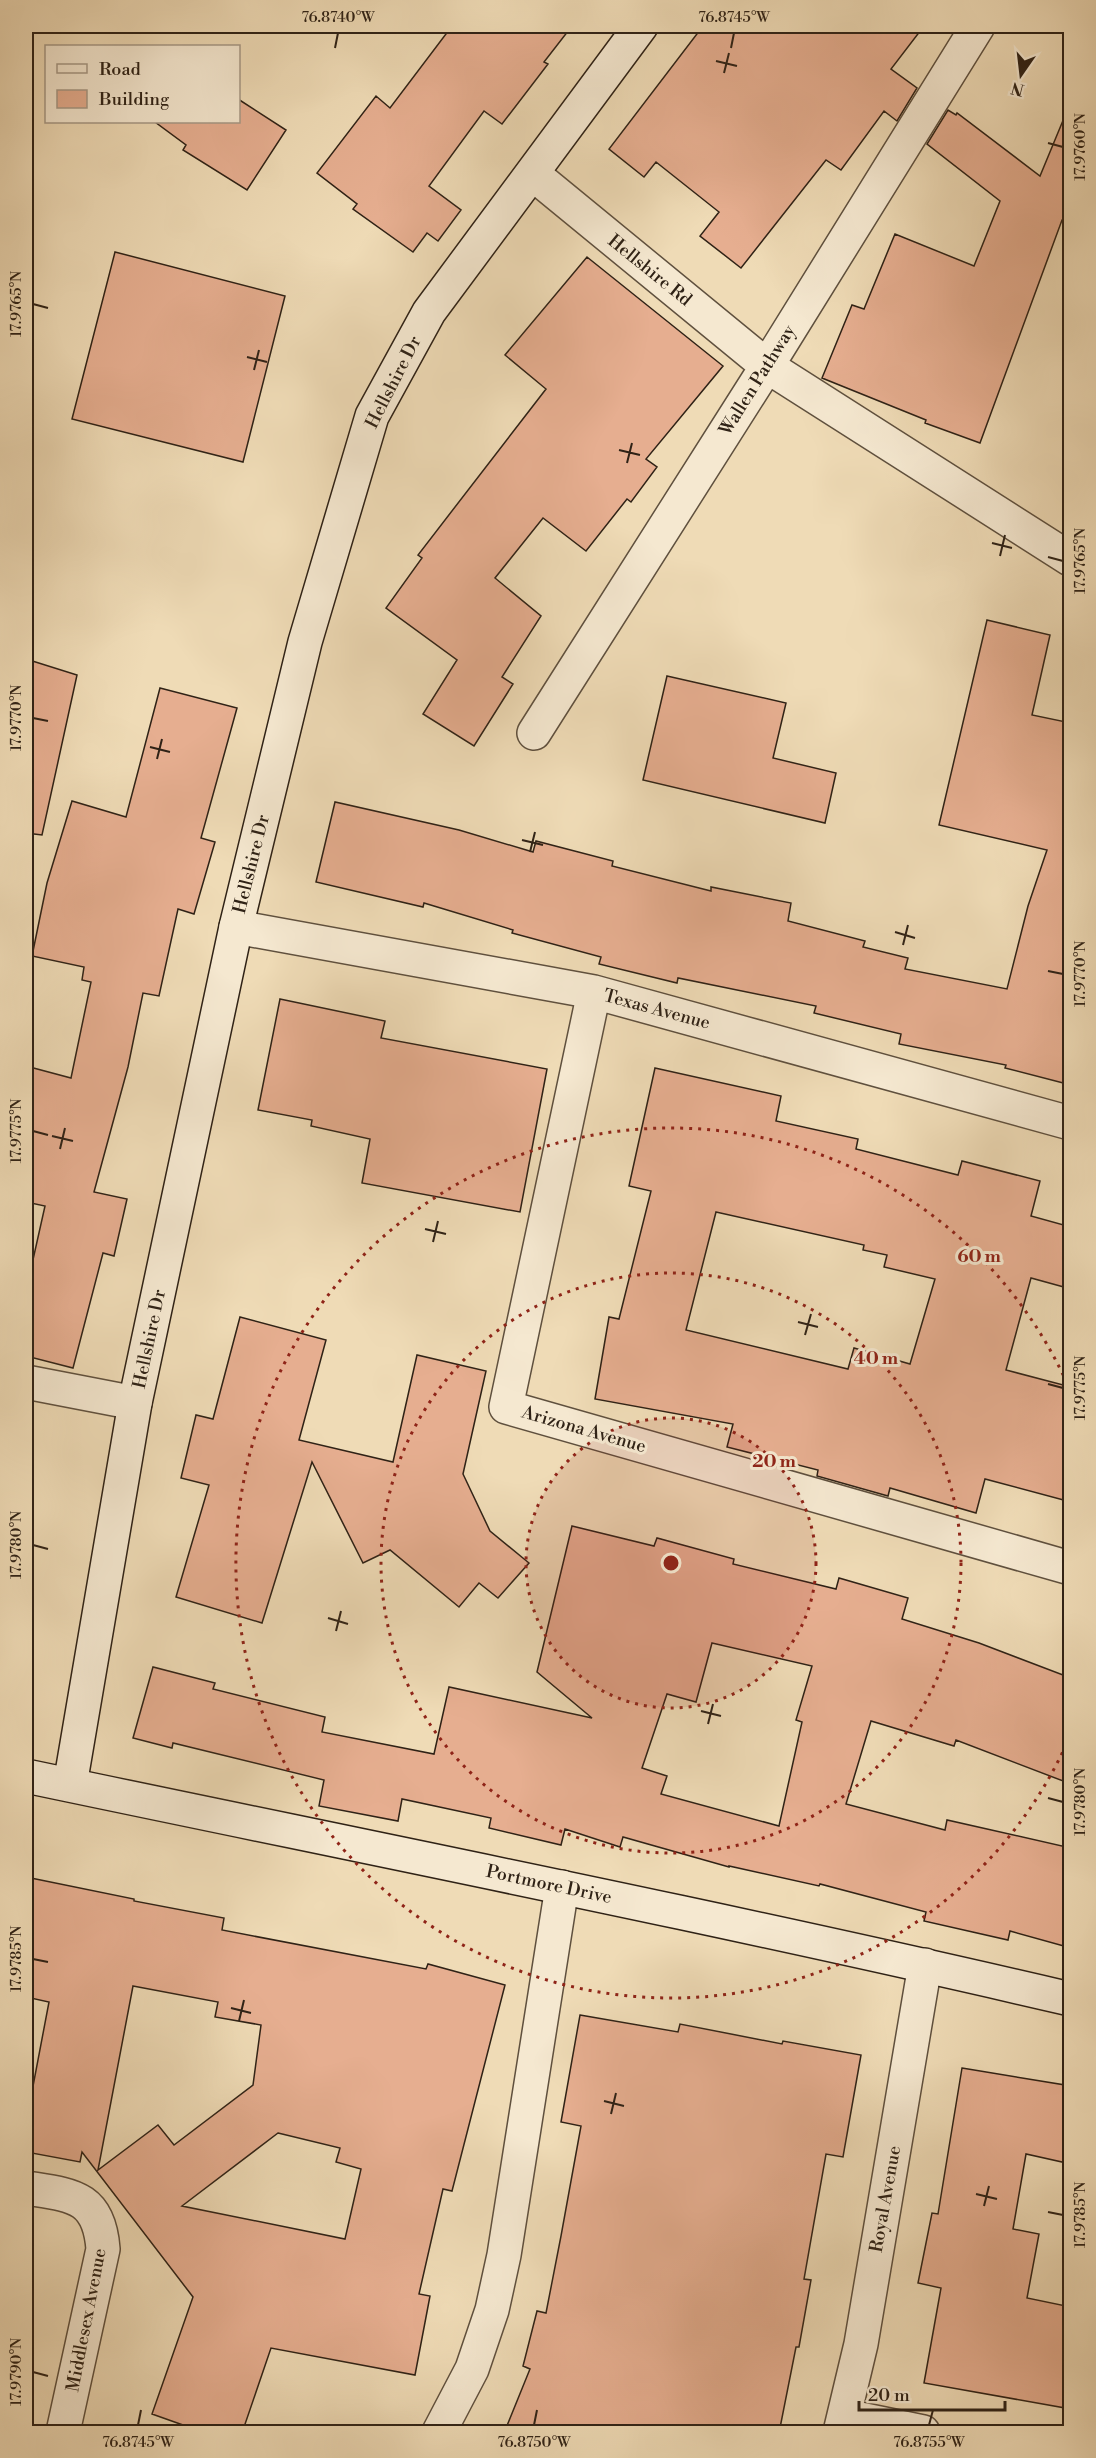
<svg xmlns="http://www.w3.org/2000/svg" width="1096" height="2458" font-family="'Libre Bodoni',serif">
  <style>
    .building { fill: #e6ae90; stroke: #2f2216; stroke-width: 1.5; fill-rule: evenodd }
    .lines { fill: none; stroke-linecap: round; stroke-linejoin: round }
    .street-casing { stroke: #5f503e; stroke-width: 36 }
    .secondary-casing { stroke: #2f2216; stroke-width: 36 }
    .street { stroke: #f5e8d0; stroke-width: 33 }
    .secondary { stroke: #f5e8d0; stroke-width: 33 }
    .ticks { fill: none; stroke: #2f2216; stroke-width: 2 }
    .ring { fill: none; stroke: #8f2418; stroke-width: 3; stroke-dasharray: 3 6 }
    .labels { text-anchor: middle; stroke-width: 6; stroke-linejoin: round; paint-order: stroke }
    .street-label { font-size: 18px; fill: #2f2216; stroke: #f5e8d0 }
    .centre { fill: #8f2418; stroke: #f5e8d0; stroke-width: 3 }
    .ring-label { font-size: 18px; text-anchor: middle; font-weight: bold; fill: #8f2418; stroke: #f5e8d0; stroke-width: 6; stroke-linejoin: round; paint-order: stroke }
    .neatline { fill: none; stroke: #2f2216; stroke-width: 2 }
    .ticks-label { font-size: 15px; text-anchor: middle; fill: #2f2216 }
  </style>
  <rect width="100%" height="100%" fill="#efdbb6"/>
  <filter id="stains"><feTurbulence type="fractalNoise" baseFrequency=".00333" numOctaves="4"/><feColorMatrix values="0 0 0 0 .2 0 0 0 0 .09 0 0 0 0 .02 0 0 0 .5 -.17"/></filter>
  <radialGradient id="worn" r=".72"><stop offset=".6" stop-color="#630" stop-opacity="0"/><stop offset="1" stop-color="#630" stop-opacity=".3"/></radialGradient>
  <path class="building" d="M 452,26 L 572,26 L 544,62 L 548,64 L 502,124 L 484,111 L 429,186 L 461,210 L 438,241 L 427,233 L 413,252 L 353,209 L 357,204 L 317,173 L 376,96 L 390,108 Z
    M 703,26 L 924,26 L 891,69 L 917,88 L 897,121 L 884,111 L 841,170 L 826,160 L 741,268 L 700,236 L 719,212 L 656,162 L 644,177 L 609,149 Z
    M 238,99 L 286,130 L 247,190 L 183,150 L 186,145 L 155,122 L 238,122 Z
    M 1069,106 L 1071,222 L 1062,220 L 980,443 L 925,423 L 926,420 L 822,378 L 852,305 L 864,309 L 895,234 L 974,266 L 1000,201 L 927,144 L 948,110 L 956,115 L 957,113 L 1040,176 Z
    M 115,252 L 285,296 L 243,462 L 72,419 Z
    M 587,257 L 723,366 L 646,459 L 657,467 L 631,502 L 627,499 L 586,551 L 543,518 L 495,578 L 541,616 L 502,677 L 513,684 L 474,746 L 423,714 L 457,660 L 386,608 L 422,558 L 418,555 L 546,389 L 505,355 Z
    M 987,620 L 1050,635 L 1032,715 L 1071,723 L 1071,1085 L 1005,1068 L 1006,1065 L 899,1044 L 901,1034 L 814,1013 L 816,1006 L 678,978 L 677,983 L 599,964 L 601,957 L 512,933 L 513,930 L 424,903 L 423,907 L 316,882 L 335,802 L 459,830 L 533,852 L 536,841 L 613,861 L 612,866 L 711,891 L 711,887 L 791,903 L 788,921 L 865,941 L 863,947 L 908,958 L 905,969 L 1007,989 L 1028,906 L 1047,850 L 939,825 Z
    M 26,659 L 77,675 L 42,835 L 26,833 Z
    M 667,676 L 786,703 L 773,758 L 836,773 L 825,823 L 643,780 Z
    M 160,688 L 237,708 L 201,838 L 215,842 L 194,914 L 178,909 L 159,996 L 143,993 L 128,1067 L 94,1192 L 127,1199 L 114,1256 L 103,1253 L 73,1368 L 26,1356 L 26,1291 L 45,1206 L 26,1202 L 26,1066 L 71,1078 L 91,982 L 82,980 L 84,967 L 32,956 L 47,883 L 72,801 L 126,817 Z
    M 280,999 L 385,1021 L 381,1038 L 547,1069 L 520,1212 L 362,1183 L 370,1139 L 311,1126 L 312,1120 L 258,1110 Z
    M 655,1068 L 781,1096 L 776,1121 L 858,1139 L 856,1149 L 958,1175 L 962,1161 L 1040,1181 L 1031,1216 L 1071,1227 L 1071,1289 L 1031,1278 L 1006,1370 L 1071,1387 L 1071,1502 L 985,1479 L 976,1513 L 890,1488 L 888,1496 L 817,1476 L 818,1470 L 727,1447 L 733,1424 L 595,1399 L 609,1317 L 619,1319 L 651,1191 L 629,1186 ZM 716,1212 L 864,1245 L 863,1250 L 887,1255 L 884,1267 L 935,1279 L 910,1364 L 854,1348 L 848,1369 L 686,1330 Z
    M 240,1317 L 326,1340 L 299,1440 L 393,1462 L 417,1355 L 486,1371 L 463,1474 L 490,1531 L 529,1563 L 498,1598 L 479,1583 L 459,1607 L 390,1550 L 363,1563 L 312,1462 L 262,1623 L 176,1597 L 209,1485 L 181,1478 L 196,1415 L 213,1419 Z
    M 572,1526 L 654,1546 L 657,1538 L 734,1559 L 733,1564 L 836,1589 L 839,1578 L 908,1598 L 902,1619 L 979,1643 L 1071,1678 L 1071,1784 L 956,1740 L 954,1746 L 871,1721 L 846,1804 L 945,1830 L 947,1820 L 1071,1848 L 1071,1948 L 1010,1931 L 1008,1940 L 924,1921 L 926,1912 L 820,1884 L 819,1886 L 729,1866 L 729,1867 L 623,1837 L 620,1847 L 565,1829 L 561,1845 L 489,1828 L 491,1818 L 402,1799 L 398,1821 L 319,1806 L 324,1780 L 173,1743 L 172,1748 L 133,1738 L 153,1667 L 215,1683 L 213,1689 L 325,1717 L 322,1732 L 434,1754 L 449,1687 L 592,1718 L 537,1672 ZM 712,1643 L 812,1666 L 796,1720 L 802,1722 L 779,1826 L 661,1794 L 667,1776 L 642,1768 L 667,1694 L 696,1702 Z
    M 26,1877 L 134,1899 L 134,1901 L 224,1918 L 222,1930 L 426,1969 L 428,1964 L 505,1985 L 452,2191 L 443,2189 L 419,2294 L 430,2296 L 415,2375 L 271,2348 L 242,2433 L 180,2433 L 183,2425 L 152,2414 L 193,2297 L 82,2152 L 80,2162 L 26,2152 L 26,2123 L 49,2002 L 26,1997 ZM 133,1986 L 218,2002 L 215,2017 L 261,2025 L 253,2085 L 174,2145 L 158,2125 L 98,2170 ZM 278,2133 L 340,2148 L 336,2162 L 361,2169 L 345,2239 L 182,2206 Z
    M 580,2015 L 678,2032 L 680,2024 L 782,2044 L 783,2041 L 861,2055 L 843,2157 L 826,2154 L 804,2279 L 811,2280 L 799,2347 L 796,2347 L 779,2433 L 504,2433 L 530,2369 L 523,2366 L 537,2311 L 546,2313 L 561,2236 L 581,2126 L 561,2122 Z
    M 962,2068 L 1071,2086 L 1071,2164 L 1026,2154 L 1013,2229 L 1039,2234 L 1027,2298 L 1071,2307 L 1071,2409 L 924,2383 L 941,2288 L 918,2283 L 932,2213 L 938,2214 Z"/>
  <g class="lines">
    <g class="street-casing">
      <path id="street" d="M 533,174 L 767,366 L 1070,559
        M 534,733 L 767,366 L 978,26
        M 236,927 L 594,992 L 1070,1123
        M 594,992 L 506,1407 L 1070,1568
        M 26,1382 L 135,1403
        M 26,2188 C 71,2195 99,2195 103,2249 L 63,2432
        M 845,2416 L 923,2432
        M 439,2432 L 472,2369 L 492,2310 L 504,2255 L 562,1887
        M 840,2432 L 861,2344 L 925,1965"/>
    </g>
    <g class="secondary-casing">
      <path id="secondary" d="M 26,1776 C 374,1849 723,1918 1070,1999
        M 70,1785 L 135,1403 L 236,927 L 305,642 L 372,416 L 429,312 L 641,26"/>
    </g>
    <use href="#street" class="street"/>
    <use href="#secondary" class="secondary"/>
  </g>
  <path class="ticks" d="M 335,48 L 338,33M 731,48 L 734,33M 716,61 L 737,66M 724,73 L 729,53M 1048,143 L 1063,147M 33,304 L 48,308M 247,357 L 267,362M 254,370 L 259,350M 619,450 L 640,455M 627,463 L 632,443M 992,543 L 1012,548M 1000,556 L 1005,535M 1048,557 L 1063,561M 33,718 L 48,721M 150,747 L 170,752M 157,759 L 162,739M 522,840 L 543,845M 530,852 L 535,832M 895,932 L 915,938M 903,945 L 908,925M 1048,971 L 1063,974M 33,1131 L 48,1135M 52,1136 L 73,1141M 60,1149 L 65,1128M 425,1229 L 446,1234M 433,1242 L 438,1221M 798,1322 L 818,1327M 805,1335 L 811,1314M 1048,1384 L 1063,1388M 33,1545 L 48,1549M 328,1618 L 348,1624M 336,1631 L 341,1611M 701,1711 L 721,1716M 708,1724 L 713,1704M 1048,1798 L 1063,1802M 33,1959 L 48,1962M 231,2008 L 251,2013M 239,2021 L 244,2000M 604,2101 L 624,2106M 611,2114 L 616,2093M 976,2194 L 997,2199M 984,2206 L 989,2186M 1048,2212 L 1063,2215M 33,2372 L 48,2376M 138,2425 L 141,2410M 534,2425 L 537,2410M 929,2425 L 933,2410"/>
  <circle cx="671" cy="1563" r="145" fill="#8f2418" fill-opacity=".12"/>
  <g class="ring">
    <circle cx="671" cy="1563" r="145"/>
    <circle cx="671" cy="1563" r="290"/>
    <path d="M1070 1736A435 435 0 1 1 1070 1390"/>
  </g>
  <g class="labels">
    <g class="street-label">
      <text transform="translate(650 270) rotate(39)" y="6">Hellshire Rd</text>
      <text transform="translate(757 380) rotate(-58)" y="6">Wallen Pathway</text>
      <text transform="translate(393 382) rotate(-63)" y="6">Hellshire Dr</text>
      <text transform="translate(251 864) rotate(-76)" y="6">Hellshire Dr</text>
      <text transform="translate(657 1009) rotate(15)" y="6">Texas Avenue</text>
      <text transform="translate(149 1339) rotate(-78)" y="6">Hellshire Dr</text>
      <text transform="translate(584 1429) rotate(16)" y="6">Arizona Avenue</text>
      <text transform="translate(549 1884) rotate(12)" y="6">Portmore Drive</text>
      <text transform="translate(885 2199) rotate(-80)" y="6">Royal Avenue</text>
      <text transform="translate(86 2320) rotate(-79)" y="6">Middlesex Avenue</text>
    </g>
  </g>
  <circle cx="671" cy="1563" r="9" class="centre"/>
  <g class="ring-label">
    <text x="979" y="1262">60 m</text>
    <text x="876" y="1364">40 m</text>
    <text x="774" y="1467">20 m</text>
  </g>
  <rect width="1096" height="2458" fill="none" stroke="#efdbb6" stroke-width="66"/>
  <rect x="45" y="45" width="195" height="78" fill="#f5e8d0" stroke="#a69986" stroke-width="1.5"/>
  <rect x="57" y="64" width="30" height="9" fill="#f5e8d0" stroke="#a69986" stroke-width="1.5"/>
  <text x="99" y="75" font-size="18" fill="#2f2216">Road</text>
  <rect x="57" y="90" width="30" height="18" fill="#e6ae90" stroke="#a69986" stroke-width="1.5"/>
  <text x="99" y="105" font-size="18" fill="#2f2216">Building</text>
  <g transform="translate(1021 75) rotate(194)" stroke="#f5e8d0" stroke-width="4.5" paint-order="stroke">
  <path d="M0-4.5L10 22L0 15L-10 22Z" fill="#2f2216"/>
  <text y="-9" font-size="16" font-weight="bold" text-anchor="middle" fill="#2f2216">N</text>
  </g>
  <path d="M859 2401v9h146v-9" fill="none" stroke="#2f2216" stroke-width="3"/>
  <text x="868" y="2401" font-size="18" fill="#2f2216" stroke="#f5e8d0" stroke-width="4.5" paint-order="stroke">20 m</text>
  <rect x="33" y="33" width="1030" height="2392" class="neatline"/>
  <g class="ticks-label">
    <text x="338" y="22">76.8740°W</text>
    <text x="734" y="22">76.8745°W</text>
    <text transform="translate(1080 147) rotate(-90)" y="5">17.9760°N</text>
    <text transform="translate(16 304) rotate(-90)" y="5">17.9765°N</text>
    <text transform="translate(1080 561) rotate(-90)" y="5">17.9765°N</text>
    <text transform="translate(16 718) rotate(-90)" y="5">17.9770°N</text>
    <text transform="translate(1080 974) rotate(-90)" y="5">17.9770°N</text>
    <text transform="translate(16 1131) rotate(-90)" y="5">17.9775°N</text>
    <text transform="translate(1080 1388) rotate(-90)" y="5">17.9775°N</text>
    <text transform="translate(16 1545) rotate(-90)" y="5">17.9780°N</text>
    <text transform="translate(1080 1802) rotate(-90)" y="5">17.9780°N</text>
    <text transform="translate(16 1959) rotate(-90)" y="5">17.9785°N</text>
    <text transform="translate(1080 2215) rotate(-90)" y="5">17.9785°N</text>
    <text transform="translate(16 2372) rotate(-90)" y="5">17.9790°N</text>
    <text x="138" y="2447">76.8745°W</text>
    <text x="534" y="2447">76.8750°W</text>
    <text x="929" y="2447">76.8755°W</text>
  </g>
  <rect width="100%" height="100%" filter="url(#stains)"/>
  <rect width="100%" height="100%" fill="url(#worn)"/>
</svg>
